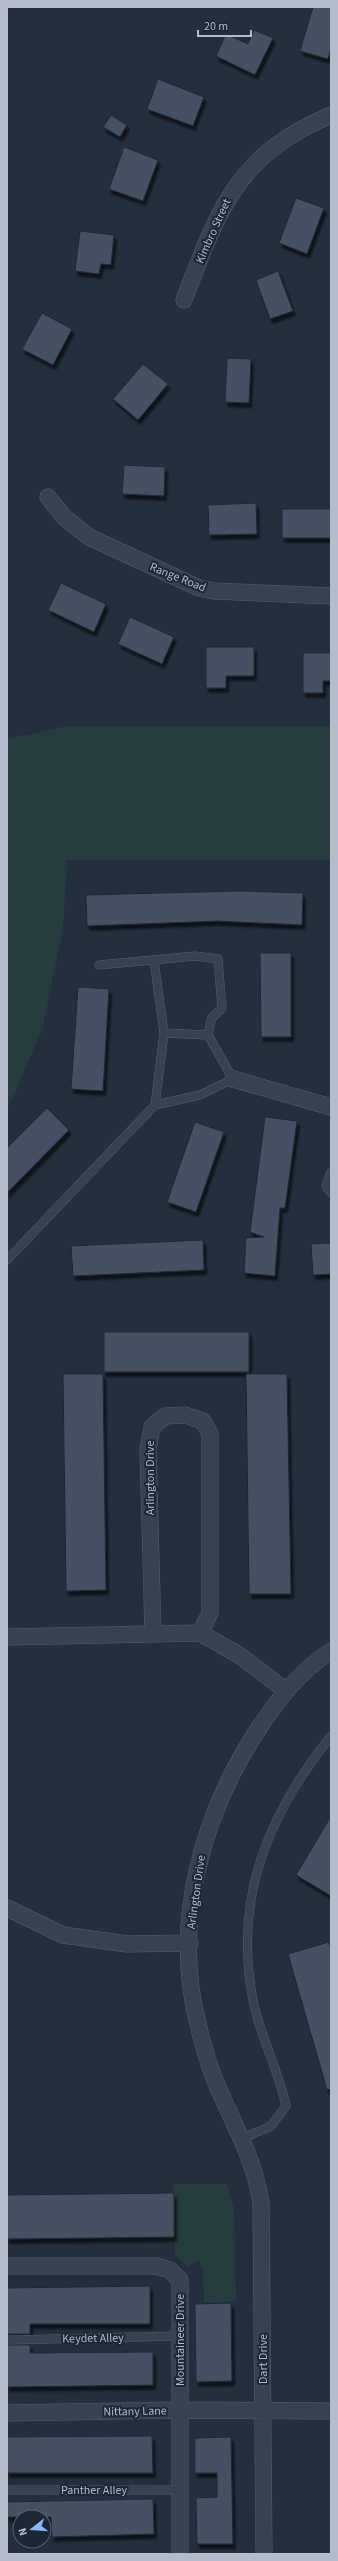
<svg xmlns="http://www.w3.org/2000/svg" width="338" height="2561" font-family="'Source Sans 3',sans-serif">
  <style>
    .green { fill: #263c3f }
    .building { fill: #455162; stroke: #1f2835; filter: url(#shadow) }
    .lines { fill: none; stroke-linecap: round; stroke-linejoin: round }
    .lane-casing { stroke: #565f6c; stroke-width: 9 }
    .street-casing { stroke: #565f6c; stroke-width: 17 }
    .lane { stroke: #38414e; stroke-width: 8 }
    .street { stroke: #38414e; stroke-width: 16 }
    .labels { text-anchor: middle; stroke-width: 4; stroke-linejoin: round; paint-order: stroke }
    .street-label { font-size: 12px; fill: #b4bcc9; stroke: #1d2633 }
  </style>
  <defs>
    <filter id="shadow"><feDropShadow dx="2.5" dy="4.5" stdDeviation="1" flood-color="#0009"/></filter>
  </defs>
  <rect width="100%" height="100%" fill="#242f3e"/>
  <path class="green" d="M 66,726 L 331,726 L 331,860 L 67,860 L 63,929 L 42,1029 L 12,1100 L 7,1106 L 7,739 Z
    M 173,2184 L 227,2184 L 234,2209 L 236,2301 L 204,2303 L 203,2273 L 199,2260 L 187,2266 L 175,2255 Z"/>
  <path class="building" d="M 313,7 L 331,7 L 331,48 L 328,59 L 300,51 Z
    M 254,30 L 273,38 L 255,75 L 216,56 L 226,34 L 248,44 Z
    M 158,79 L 204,97 L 193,126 L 147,109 Z
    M 111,115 L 127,125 L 120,137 L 103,127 Z
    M 124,147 L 158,160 L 143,201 L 109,189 Z
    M 296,198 L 324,208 L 307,254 L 279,243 Z
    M 80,231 L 114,235 L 111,265 L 101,264 L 99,274 L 75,271 Z
    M 278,271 L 293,311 L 270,319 L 256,280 Z
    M 42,313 L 72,329 L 53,365 L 22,349 Z
    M 227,358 L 251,359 L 249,403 L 225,402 Z
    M 143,364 L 168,384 L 138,420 L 113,399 Z
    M 124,465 L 165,467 L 164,496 L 122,494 Z
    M 256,503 L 257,534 L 209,535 L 208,505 Z
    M 282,509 L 331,509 L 331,538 L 282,538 Z
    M 61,583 L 106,604 L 94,632 L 48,610 Z
    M 130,617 L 174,637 L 162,664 L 118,644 Z
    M 206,647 L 254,647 L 254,676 L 226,676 L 226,688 L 206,688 Z
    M 303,653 L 331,653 L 331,681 L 323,681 L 323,693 L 303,693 Z
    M 240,891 L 303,893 L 302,925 L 217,921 L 87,926 L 86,895 Z
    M 260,953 L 291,953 L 291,1037 L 261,1037 Z
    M 78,987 L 109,989 L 103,1091 L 71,1089 Z
    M 47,1108 L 69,1130 L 7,1193 L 7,1148 Z
    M 265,1117 L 297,1121 L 285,1208 L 280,1208 L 275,1276 L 244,1273 L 246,1238 L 264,1237 L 250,1232 Z
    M 195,1122 L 224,1132 L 196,1212 L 167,1202 Z
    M 203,1240 L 204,1270 L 73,1276 L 71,1246 Z
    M 331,1243 L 331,1274 L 313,1275 L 311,1244 Z
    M 104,1332 L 249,1332 L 249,1372 L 104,1372 Z
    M 63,1374 L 103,1374 L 106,1590 L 66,1591 Z
    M 246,1374 L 287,1374 L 291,1594 L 249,1594 Z
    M 331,1816 L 331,1896 L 296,1875 Z
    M 329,1942 L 331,1950 L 331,2089 L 327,2090 L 288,1954 Z
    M 174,2193 L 174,2237 L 7,2239 L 7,2195 Z
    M 150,2286 L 150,2324 L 30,2324 L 30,2334 L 7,2334 L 7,2288 Z
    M 231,2303 L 232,2381 L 196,2382 L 195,2304 Z
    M 7,2345 L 30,2345 L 30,2353 L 153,2352 L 153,2385 L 7,2387 Z
    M 152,2436 L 153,2473 L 7,2473 L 7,2437 Z
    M 231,2437 L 233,2544 L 197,2544 L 196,2498 L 217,2497 L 217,2473 L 195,2473 L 195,2438 Z
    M 153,2499 L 154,2534 L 52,2537 L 51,2517 L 7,2517 L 7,2502 Z"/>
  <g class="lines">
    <g class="lane-casing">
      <path id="lane" d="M 99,965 L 195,956 L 218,959 L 222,1008 L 211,1019 L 208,1035 L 233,1079 L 200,1095 L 155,1105
        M 164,1033 L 208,1035
        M 331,1172 L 326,1186 L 331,1193
        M 7,1260 L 155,1105 L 164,1033 L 154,960
        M 241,2139 L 271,2126 L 286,2106 C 279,2072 262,2040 254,2005 C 232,1901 267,1816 331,1736
        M 7,2340 L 180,2336
        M 7,2490 L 180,2490"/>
    </g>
    <g class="street-casing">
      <path id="street" d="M 184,300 C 218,211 236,155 331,115
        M 48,497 L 64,517 L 89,537 L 199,588 L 214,591 L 331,596
        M 233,1079 L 331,1107
        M 153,1634 L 148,1449 L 152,1427 L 165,1416 L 185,1415 L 203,1421 L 210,1434 L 210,1613 L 200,1633
        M 7,1637 L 200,1633 L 239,1655 L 285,1690
        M 7,1908 L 63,1935 L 127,1944 L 190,1943
        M 7,2266 L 156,2266 L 170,2270 L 180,2280 L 180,2554
        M 7,2413 L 180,2410 L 331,2411
        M 264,2554 L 261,2204 C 255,2158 231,2120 214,2078 C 208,2062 203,2045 199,2028 C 171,1926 201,1817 257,1731 C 278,1699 299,1672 331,1651"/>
    </g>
    <use href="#lane" class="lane"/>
    <use href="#street" class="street"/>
  </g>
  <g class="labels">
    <g class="street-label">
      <text transform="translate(213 231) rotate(-66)" y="4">Kimbro Street</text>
      <text transform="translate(178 577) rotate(22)" y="4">Range Road</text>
      <text transform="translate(150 1478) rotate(-90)" y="4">Arlington Drive</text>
      <text transform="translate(196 1892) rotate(-82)" y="4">Arlington Drive</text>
      <text transform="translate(93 2338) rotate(-1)" y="4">Keydet Alley</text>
      <text transform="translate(180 2340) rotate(-90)" y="4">Mountaineer Drive</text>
      <text transform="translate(263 2359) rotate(-90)" y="4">Dart Drive</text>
      <text transform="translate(135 2411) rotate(-1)" y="4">Nittany Lane</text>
      <text x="94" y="2494">Panther Alley</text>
    </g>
  </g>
  <rect width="338" height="2561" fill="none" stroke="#b4bcc9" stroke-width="16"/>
  <g transform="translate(32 2529) rotate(253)"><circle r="19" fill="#1d2633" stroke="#59626f"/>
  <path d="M0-3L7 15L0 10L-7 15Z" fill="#8ab4f8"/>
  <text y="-6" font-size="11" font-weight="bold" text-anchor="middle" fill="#b4bcc9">N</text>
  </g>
  <path d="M198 30v6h53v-6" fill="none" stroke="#b4bcc9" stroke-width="2"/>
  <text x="204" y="30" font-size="12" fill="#b4bcc9" stroke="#1d2633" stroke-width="3" paint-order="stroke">20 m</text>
</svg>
